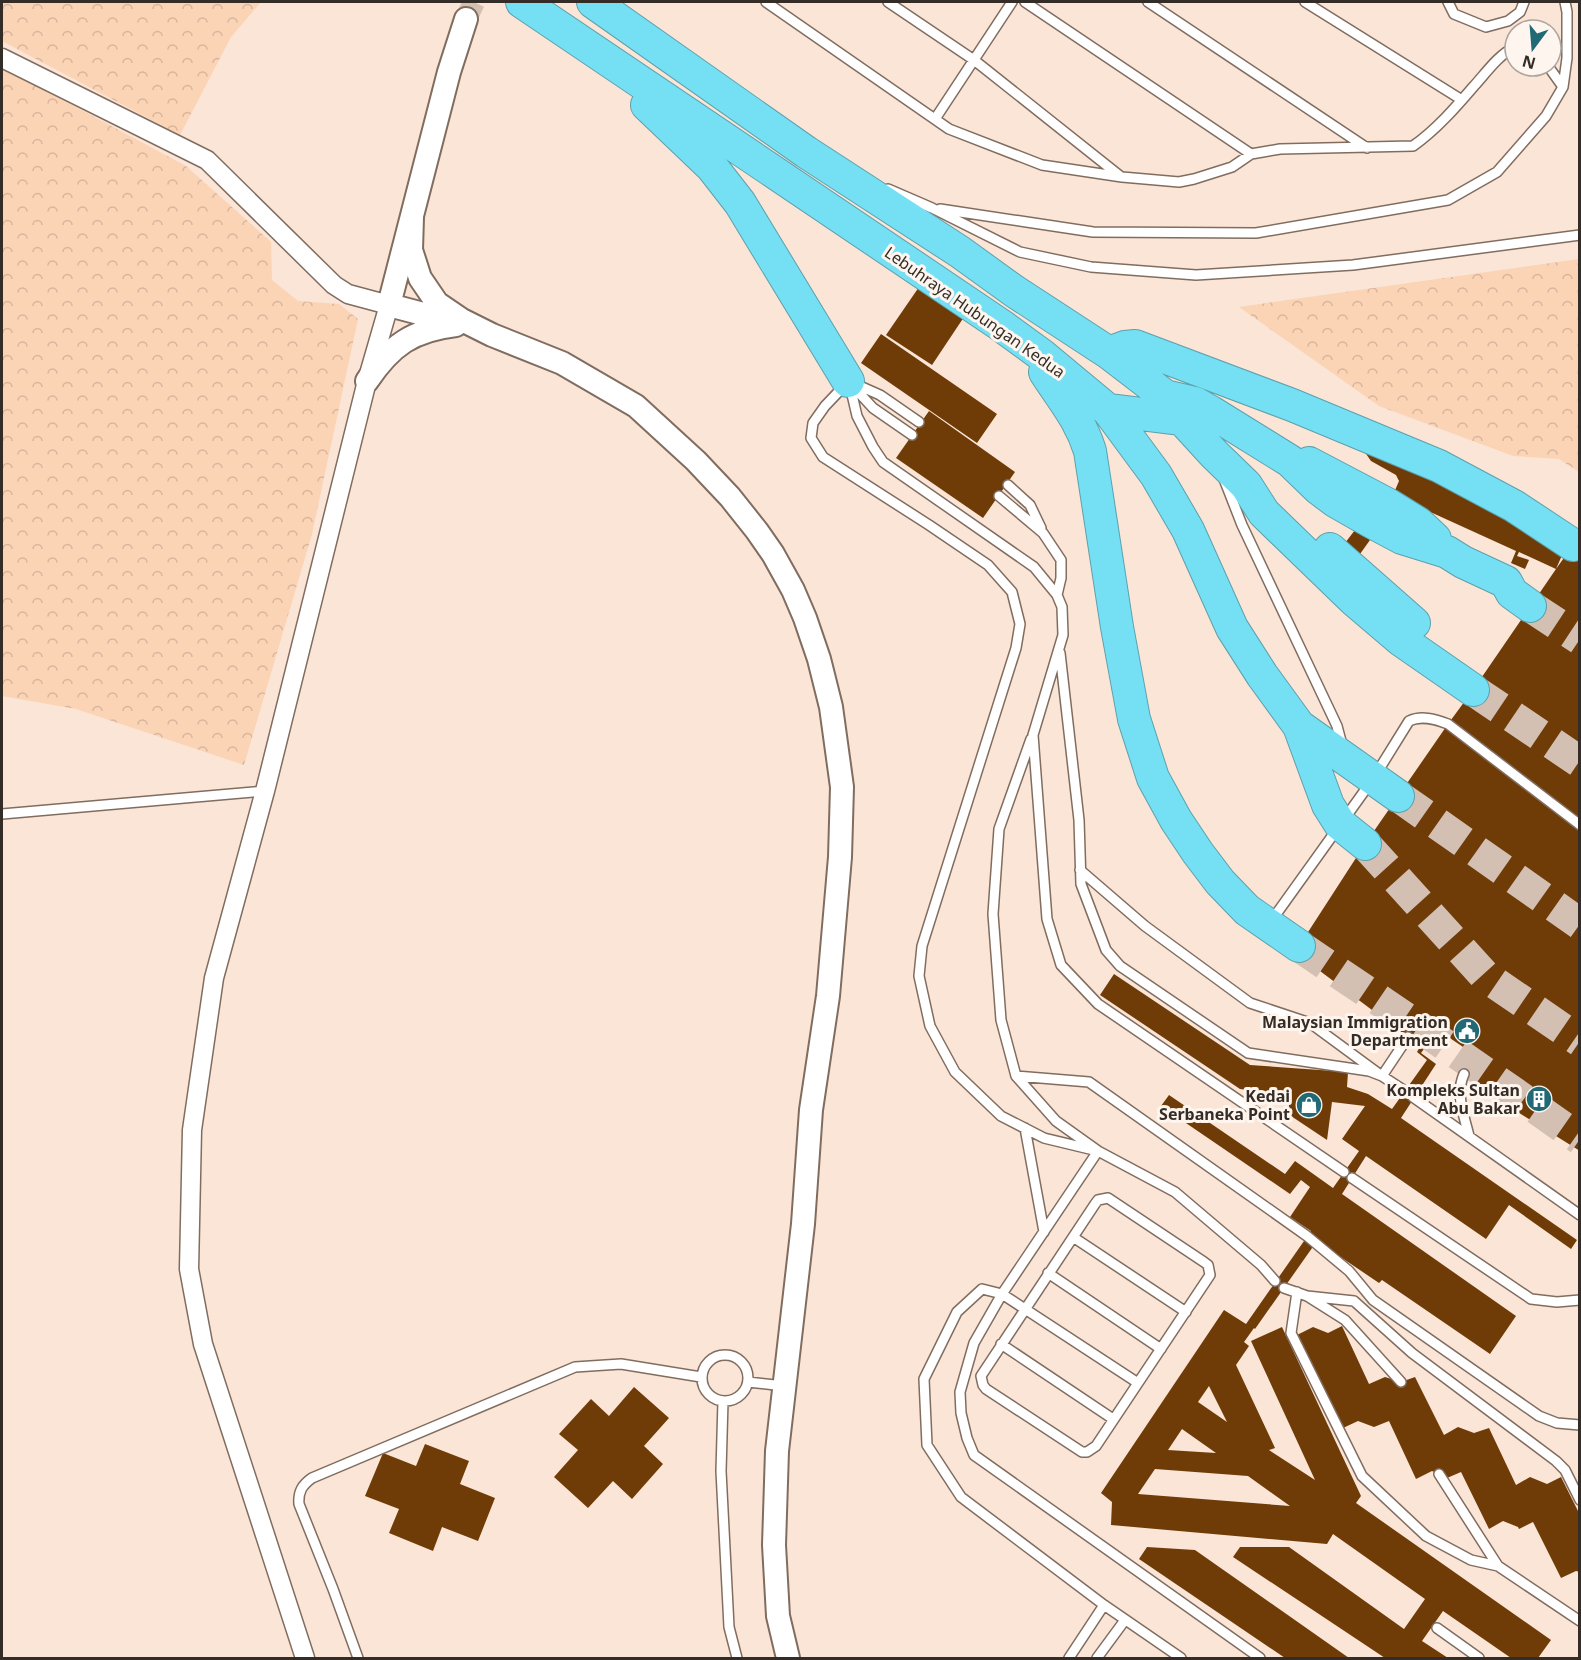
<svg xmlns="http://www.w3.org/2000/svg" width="1581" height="1660" font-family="'Noto Sans',sans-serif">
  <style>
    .forest { fill: url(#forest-crowns) }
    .building { fill: #6f3c08; fill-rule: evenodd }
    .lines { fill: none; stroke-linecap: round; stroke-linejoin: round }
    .tertiary-tunnel { stroke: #d3c0b3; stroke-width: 22; stroke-dasharray: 22 11; stroke-linecap: butt }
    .motorway-tunnel { stroke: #d3c0b3; stroke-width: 32; stroke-dasharray: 32 16; stroke-linecap: butt }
    .service-casing { stroke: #806d60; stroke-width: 12 }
    .minor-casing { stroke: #806d60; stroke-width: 21 }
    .tertiary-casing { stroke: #806d60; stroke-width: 26 }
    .motorway-casing { stroke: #5ea0ab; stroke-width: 34 }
    .service { stroke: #fff; stroke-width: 9 }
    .minor { stroke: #fff; stroke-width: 18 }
    .tertiary { stroke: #fff; stroke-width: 22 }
    .motorway { stroke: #75dff3; stroke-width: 32 }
    .labels { text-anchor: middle; stroke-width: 6; stroke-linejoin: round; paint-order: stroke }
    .street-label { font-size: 16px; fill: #342c26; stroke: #fef5ef }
    .poi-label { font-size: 16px; font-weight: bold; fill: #342c26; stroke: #fef5ef; text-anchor: end }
  </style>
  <defs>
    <pattern id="forest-crowns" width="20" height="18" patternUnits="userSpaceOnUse" patternTransform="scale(1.5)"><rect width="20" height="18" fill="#fbd3b5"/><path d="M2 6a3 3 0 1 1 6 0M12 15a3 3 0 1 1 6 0" fill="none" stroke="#d8b59c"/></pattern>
  </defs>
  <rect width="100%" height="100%" fill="#fbe5d6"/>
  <path class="forest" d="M 2,2 L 261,2 L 231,37 L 180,135 L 2,41 Z
    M 2,69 L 74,106 L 186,166 L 271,242 L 272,280 L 298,301 L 339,304 L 358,319 L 312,534 L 244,765 L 76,709 L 2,696 Z
    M 1579,259 L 1579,472 L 1559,459 L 1513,456 L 1379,406 L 1239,307 Z"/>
  <path class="building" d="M 919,287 L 964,317 L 932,365 L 886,335 Z
    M 881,334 L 997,414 L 977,443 L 861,363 Z
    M 929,411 L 1015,472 L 983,518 L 896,458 Z
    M 1353,435 L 1549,532 L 1563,553 L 1556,569 L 1573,545 L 1580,545 L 1580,1151 L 1481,1089 L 1457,1069 L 1469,1051 L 1438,1030 L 1421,1053 L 1436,1064 L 1401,1118 L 1577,1240 L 1571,1249 L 1509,1205 L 1486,1239 L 1366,1156 L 1342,1194 L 1516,1316 L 1490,1354 L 1382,1280 L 1379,1283 L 1317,1241 L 1255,1329 L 1254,1328 L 1244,1342 L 1249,1346 L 1236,1365 L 1275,1448 L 1269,1450 L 1315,1480 L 1251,1341 L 1282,1327 L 1361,1496 L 1356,1503 L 1551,1640 L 1538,1658 L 1511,1658 L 1443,1611 L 1422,1641 L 1448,1658 L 1385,1658 L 1233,1557 L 1240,1547 L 1289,1547 L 1404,1629 L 1425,1599 L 1333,1534 L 1327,1544 L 1111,1525 L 1112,1502 L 1101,1493 L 1224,1310 L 1246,1324 L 1311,1231 L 1290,1217 L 1310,1187 L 1301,1180 L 1290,1194 L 1161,1106 L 1169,1095 L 1285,1174 L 1295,1161 L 1333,1188 L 1359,1151 L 1342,1139 L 1365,1106 L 1332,1102 L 1327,1140 L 1288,1114 L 1290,1096 L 1240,1089 L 1100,995 L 1114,974 L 1250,1065 L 1348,1072 L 1347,1087 L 1368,1094 L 1392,1109 L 1427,1060 L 1417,1052 L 1422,1043 L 1408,1037 L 1296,953 L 1299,946 L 1365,844 L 1448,724 L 1473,690 L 1556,569 L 1519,552 L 1517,556 L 1529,560 L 1525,569 L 1511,563 L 1516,551 L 1393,495 L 1399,481 L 1396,475 L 1371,461 ZM 1209,1386 L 1227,1422 L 1198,1402 ZM 1182,1429 L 1216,1453 L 1168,1450 ZM 1155,1469 L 1248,1476 L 1290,1506 L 1138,1494 Z
    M 1355,530 L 1370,540 L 1360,554 L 1345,543 Z
    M 1342,1326 L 1369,1384 L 1385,1377 L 1401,1382 L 1415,1377 L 1444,1435 L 1458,1427 L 1474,1433 L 1489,1428 L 1516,1485 L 1530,1477 L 1547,1484 L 1561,1477 L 1580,1515 L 1580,1572 L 1576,1571 L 1561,1578 L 1533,1522 L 1519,1529 L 1518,1527 L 1503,1521 L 1489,1529 L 1461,1472 L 1447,1478 L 1432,1471 L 1416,1479 L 1389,1421 L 1374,1427 L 1358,1421 L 1343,1428 L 1297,1335 L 1313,1327 L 1328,1333 Z
    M 634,1387 L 669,1418 L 644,1446 L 663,1464 L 632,1499 L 613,1481 L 588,1508 L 554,1477 L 578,1450 L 559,1434 L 591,1399 L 609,1416 Z
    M 425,1444 L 469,1461 L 460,1484 L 495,1498 L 478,1541 L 442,1527 L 433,1551 L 389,1533 L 399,1509 L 365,1496 L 383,1453 L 416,1466 Z
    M 1147,1547 L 1195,1550 L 1349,1658 L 1285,1658 L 1139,1559 Z"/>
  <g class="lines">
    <path class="tertiary-tunnel" d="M 466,19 L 474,2"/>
    <path class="motorway-tunnel" d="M 1530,606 L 1580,639
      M 1473,690 L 1580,762
      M 1398,796 L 1580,924
      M 1365,844 L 1485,976 L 1580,1041
      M 1299,946 L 1438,1040 L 1580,1139"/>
    <g class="service-casing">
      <path id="service" d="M 766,2 L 949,129 L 1042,165 L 1122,177 L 1179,182 L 1194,179 L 1232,167 L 1251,154 L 1280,149 L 1413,146 C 1436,130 1456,107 1474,86 C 1486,73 1498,55 1515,47
        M 888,2 L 974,60 L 1120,176
        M 1025,2 L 1251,154
        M 1148,2 L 1367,148
        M 1305,2 L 1462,100
        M 1448,2 L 1454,14 L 1486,27 L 1508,21 L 1520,12 L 1524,2
        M 1548,66 L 1563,87
        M 935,119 L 1012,2
        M 888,189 L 932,208 L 1020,252 L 1091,267 L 1196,275 L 1353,265 L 1580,235
        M 940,209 L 1093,232 L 1256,233 L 1448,200 L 1497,172 L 1546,116 L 1563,87 L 1567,58 L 1567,12 L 1565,2
        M 850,383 L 873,408 L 912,435
        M 853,383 L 880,395 L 919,422
        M 845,385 L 825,406 L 813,423 L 811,438 L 823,457 L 929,525 L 988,565 L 1012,592 L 1020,624 L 1016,648 L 922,946 L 919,976 L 930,1026 L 955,1072 L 1001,1116 L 1044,1138 L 1098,1151 L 1002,1294 L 974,1343 L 960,1392 L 961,1413 L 967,1438 L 974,1455 L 1260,1658
        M 850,386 L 857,416 L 873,447 L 883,462 L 1034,567 L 1057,595
        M 1224,479 L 1242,525 L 1337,726 L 1342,745
        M 1008,485 L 1030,505 L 1041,528
        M 999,496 L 1043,533 L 1061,560 L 1061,578 L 1057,595 L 1062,607 L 1063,635 L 1033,735 L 1047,919 L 1061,965 L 1098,1004 L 1344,1172
        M 1060,653 L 1079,820 L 1081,884 L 1106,950 L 1120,966 L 1248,1053 L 1369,1071 L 1382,1076 L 1405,1091
        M 1031,739 L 999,829 L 993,914 L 1001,1020 L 1016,1076 L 1056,1121 L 1098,1151 L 1175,1192 L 1261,1265 L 1275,1281
        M 2,814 L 265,791
        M 1080,870 L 1145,926 L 1250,1003 L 1310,1023 L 1382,1076 L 1408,1037
        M 1272,920 L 1373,779 L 1409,721 C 1421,715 1435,719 1448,724 L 1580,825
        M 1464,1074 C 1455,1094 1464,1115 1469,1136
        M 1016,1076 L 1089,1082 L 1307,1236 L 1349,1271 L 1373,1300 L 1539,1416 L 1557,1423 L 1580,1425
        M 1413,1097 L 1580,1215
        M 1025,1128 L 1044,1232
        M 1352,1178 L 1531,1299 L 1557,1302 L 1580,1300
        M 1108,1198 L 1204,1262 L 1208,1265 L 1210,1275 L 1096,1446 L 1087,1452 L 1082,1452 L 986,1389 L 983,1385 L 981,1376 L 1095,1204 L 1098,1200 Z
        M 1073,1237 L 1186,1312
        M 1048,1273 L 1161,1349
        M 1284,1288 L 1307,1296 L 1345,1320 L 1401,1382
        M 1297,1292 L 1291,1333 L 1362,1476 L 1426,1536 L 1471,1560 L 1498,1566
        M 1307,1296 L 1354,1301 L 1412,1353 L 1556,1461 L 1565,1470 L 1580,1500
        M 1001,1344 L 1113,1419
        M702 1378a23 23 0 1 1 46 0a23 23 0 1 1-46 0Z
        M 748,1382 L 784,1386
        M 1138,1383 L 1002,1294 L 982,1289 L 957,1312 L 924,1379 L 927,1445 L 961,1497 L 1104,1605 L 1181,1658
        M 723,1401 L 721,1471 L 729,1627 L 737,1658
        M 1439,1474 L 1498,1566 L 1580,1621
        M 1437,1628 L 1479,1658
        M 358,1658 L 333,1589 L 299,1504 C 298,1492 302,1485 312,1478 L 575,1367 L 621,1364 L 701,1377
        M 1069,1658 L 1104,1605
        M 1097,1658 L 1125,1620"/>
    </g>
    <g class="minor-casing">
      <path id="minor" d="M 2,58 L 207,160 L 334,285 L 348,294 L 389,305 L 367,381 L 265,791 L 214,978 L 192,1130 L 189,1269 L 203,1344 L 305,1658"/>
    </g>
    <g class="tertiary-casing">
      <path id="tertiary" d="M 412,217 L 411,250 L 420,278 L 437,303 L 462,320 L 492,335 L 562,363 L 636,406 L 696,461 L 730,497 L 757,531 L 773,554 L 793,590 L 805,618 L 819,659 L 831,707 L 842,787 L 840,857 L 828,996 L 811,1110 L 803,1224 L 777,1451 L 774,1545 L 778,1616 L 788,1658
        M 457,323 L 389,305 L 449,72 L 466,19
        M 367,381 C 391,345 413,330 456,325"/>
    </g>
    <g class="motorway-casing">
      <path id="motorway" d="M 522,2 L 1002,326 L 1043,356 L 1108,410 L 1156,475 L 1188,530 L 1232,628 L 1262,675 L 1299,726 L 1398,796
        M 593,2 L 806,152 L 960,252 L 1014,291 L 1109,353 L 1165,396 L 1182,419 L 1214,454 L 1246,485 L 1264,513 L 1354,600 L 1401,640 L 1473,690
        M 647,105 L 712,167 L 740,203 L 848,381
        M 1109,353 L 1125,347 L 1135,346 L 1292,405 L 1439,466 L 1514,506 L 1573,545
        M 1045,372 C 1063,400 1080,419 1090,451 L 1117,627 L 1134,719 L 1153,778 L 1176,820 L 1198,853 L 1220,882 L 1247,910 L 1299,946
        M 1165,396 L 1195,403 L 1211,412 L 1290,461 L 1319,489 L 1335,501 L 1370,521 L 1402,538 L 1447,552 L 1463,562 L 1506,582 L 1512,593 L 1530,606
        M 1108,410 L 1182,419
        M 1309,463 L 1389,505 L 1418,523 L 1435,539
        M 1330,549 L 1414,623
        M 1299,726 L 1328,805 L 1340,824 L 1365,844"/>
    </g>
    <use href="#service" class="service"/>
    <use href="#minor" class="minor"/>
    <use href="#tertiary" class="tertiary"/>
    <use href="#motorway" class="motorway"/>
  </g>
  <defs>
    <g id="civic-disc" transform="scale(1.35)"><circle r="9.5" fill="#206975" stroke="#fef5ef"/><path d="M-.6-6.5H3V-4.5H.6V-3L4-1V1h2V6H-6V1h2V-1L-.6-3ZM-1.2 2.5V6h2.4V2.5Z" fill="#fff"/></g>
    <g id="building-disc" transform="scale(1.35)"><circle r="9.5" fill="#206975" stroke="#fef5ef"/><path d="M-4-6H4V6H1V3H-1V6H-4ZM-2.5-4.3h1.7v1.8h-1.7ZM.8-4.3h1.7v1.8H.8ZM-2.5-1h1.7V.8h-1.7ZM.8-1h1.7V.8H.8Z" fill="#fff"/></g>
    <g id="shop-disc" transform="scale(1.35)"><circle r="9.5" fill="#206975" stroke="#fef5ef"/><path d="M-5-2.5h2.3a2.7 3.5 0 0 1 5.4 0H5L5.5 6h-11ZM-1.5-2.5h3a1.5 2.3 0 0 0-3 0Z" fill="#fff"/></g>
  </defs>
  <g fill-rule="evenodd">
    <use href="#civic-disc" x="1467" y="1031"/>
    <use href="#building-disc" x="1539" y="1099"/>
    <use href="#shop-disc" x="1309" y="1105"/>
  </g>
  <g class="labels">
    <g class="street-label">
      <text transform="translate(975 312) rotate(35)" y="6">Lebuhraya Hubungan Kedua</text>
    </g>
    <g class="poi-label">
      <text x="1448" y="1028">Malaysian Immigration<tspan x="1448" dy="18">Department</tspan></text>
      <text x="1520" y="1096">Kompleks Sultan<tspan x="1520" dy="18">Abu Bakar</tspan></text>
      <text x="1290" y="1102">Kedai<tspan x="1290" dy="18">Serbaneka Point</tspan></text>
    </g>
  </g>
  <rect width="1581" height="1660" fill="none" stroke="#342c26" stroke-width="6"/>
  <g transform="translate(1533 48) rotate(196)"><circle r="28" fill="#fef5ef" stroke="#ada59f" stroke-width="1.5"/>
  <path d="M0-4.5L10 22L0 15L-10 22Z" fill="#206975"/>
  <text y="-9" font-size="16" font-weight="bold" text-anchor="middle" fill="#342c26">N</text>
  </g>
</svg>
